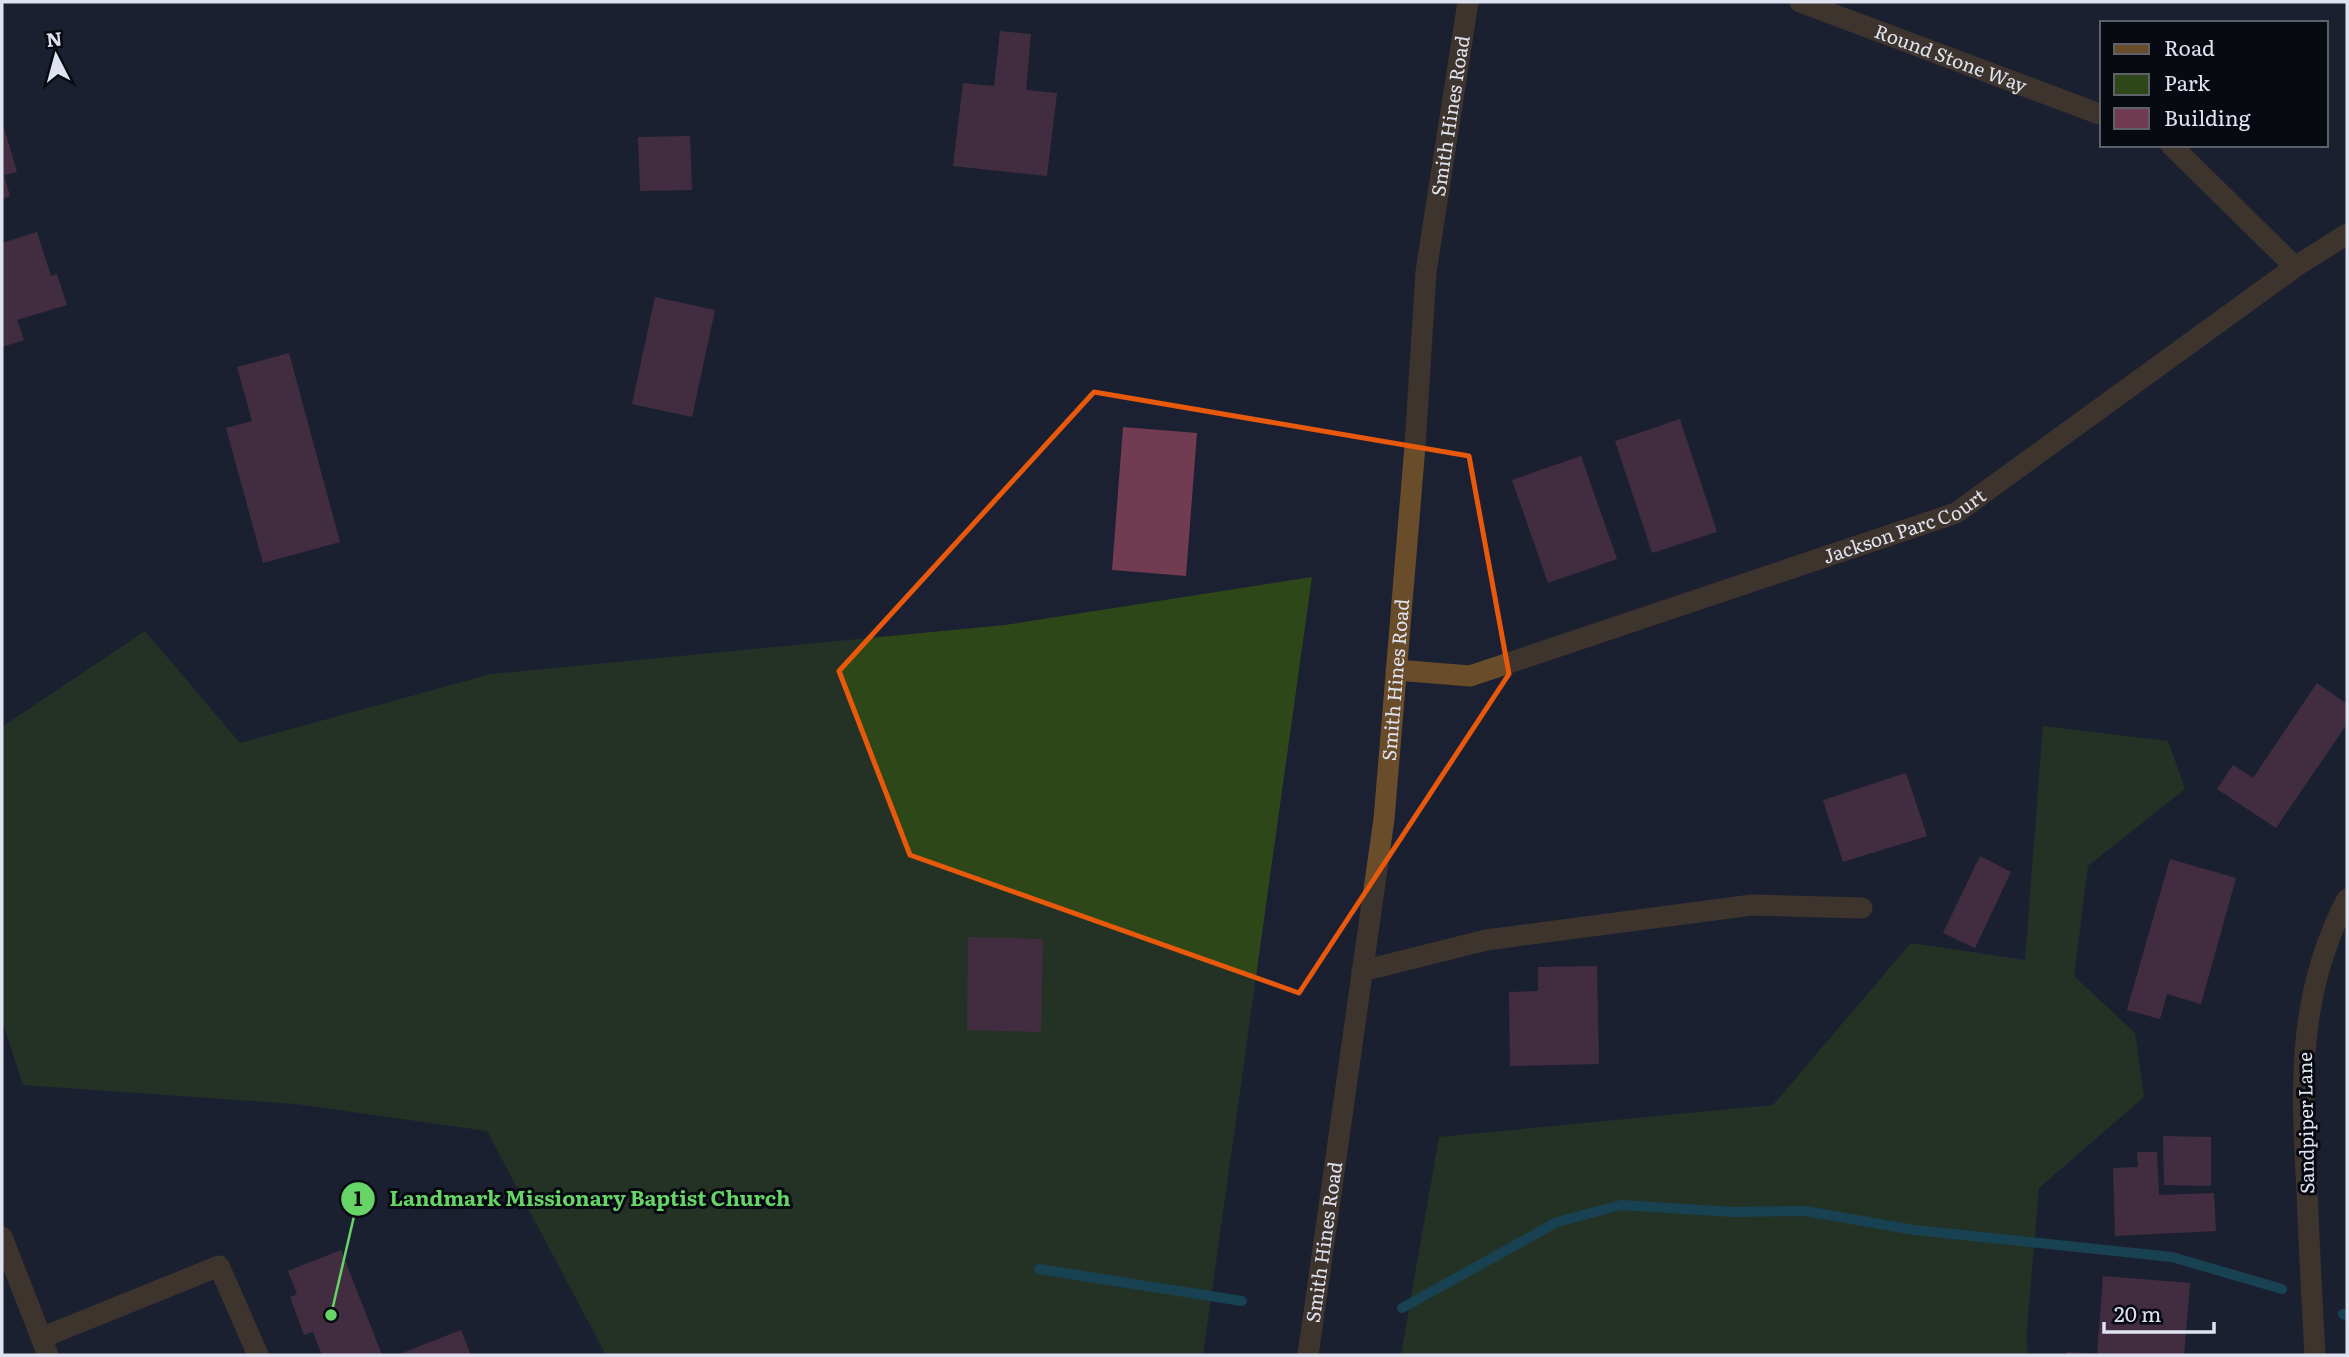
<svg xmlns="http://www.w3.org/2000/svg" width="2349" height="1357" font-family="Literata,serif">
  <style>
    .green { fill: #2d4718 }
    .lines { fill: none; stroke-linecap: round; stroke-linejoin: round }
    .stream { stroke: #146a7b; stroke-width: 10 }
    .building { fill: #713b51 }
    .minor { stroke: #694d2a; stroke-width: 21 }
    .marked { fill: none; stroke: #e8590c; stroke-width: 5; stroke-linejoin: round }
    .labels { text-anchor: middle; stroke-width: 6; stroke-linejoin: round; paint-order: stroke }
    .street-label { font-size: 19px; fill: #dfe3f0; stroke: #080a12 }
    .leader { fill: none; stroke: #66d466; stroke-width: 2.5 }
    .callout-dot { fill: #66d466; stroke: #080a12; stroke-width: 2.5 }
    .mark-label { font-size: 21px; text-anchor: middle; font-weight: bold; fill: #111 }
    .callout-label { font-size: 21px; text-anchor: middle; font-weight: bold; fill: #66d466; stroke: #080a12; stroke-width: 6; stroke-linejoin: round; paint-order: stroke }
  </style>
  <rect width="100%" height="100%" fill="#1b2032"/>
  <path class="green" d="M 1312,577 L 1203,1355 L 606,1355 L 487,1131 L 296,1104 L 23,1085 L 2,1020 L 2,727 L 145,631 L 240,743 L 491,674 L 1005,625 Z
    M 2043,726 L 2168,741 L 2185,789 L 2088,866 L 2074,976 L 2135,1033 L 2144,1097 L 2039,1188 L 2026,1339 L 2028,1355 L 1401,1355 L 1439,1137 L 1773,1105 L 1911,943 L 2025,960 Z"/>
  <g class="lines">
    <path class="stream" d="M 1039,1269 L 1242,1301
      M 1402,1308 L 1557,1222 L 1621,1205 L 1733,1212 L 1804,1211 L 1915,1230 L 2172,1257 L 2282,1289
      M 2343,1314 L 2347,1316"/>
  </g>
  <path class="building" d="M 1000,31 L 1031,34 L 1026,90 L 1057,93 L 1047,176 L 953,166 L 963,83 L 994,86 Z
    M 2,121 L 17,172 L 4,175 L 10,196 L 2,199 Z
    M 690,136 L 692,190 L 640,191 L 638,137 Z
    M 37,232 L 51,276 L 57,274 L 67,305 L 17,320 L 24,340 L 2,347 L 2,243 Z
    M 655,297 L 715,310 L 692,417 L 632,404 Z
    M 289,353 L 340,542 L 263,563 L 226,428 L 252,421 L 237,367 Z
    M 1680,419 L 1717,532 L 1652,553 L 1615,441 Z
    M 1123,427 L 1197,433 L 1186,576 L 1112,570 Z
    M 1581,456 L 1617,559 L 1548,583 L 1512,480 Z
    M 2317,683 L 2347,704 L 2347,724 L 2276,828 L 2217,789 L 2233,765 L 2253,778 Z
    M 1906,773 L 1927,836 L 1843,862 L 1823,800 Z
    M 1980,856 L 2011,872 L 1975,948 L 1943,933 Z
    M 2170,859 L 2236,878 L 2201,1004 L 2167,994 L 2160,1019 L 2127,1010 Z
    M 968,937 L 1043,939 L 1041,1032 L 967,1030 Z
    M 1597,966 L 1599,1064 L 1510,1066 L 1509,992 L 1538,991 L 1538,967 Z
    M 2163,1136 L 2211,1137 L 2211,1186 L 2164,1185 Z
    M 2137,1152 L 2157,1152 L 2159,1195 L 2214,1193 L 2216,1231 L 2115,1236 L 2113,1168 L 2138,1167 Z
    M 341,1250 L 382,1355 L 322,1355 L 313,1332 L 304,1335 L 290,1297 L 297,1294 L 288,1271 Z
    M 2103,1276 L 2190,1283 L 2184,1355 L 2097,1355 Z
    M 461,1330 L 471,1355 L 397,1355 Z
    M 2067,1352 L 2089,1353 L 2089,1355 L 2067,1355 Z"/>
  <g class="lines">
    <g class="minor">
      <path id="s1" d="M 1800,2 L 2102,115"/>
      <path d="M 2171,145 L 2295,267"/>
      <path id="s2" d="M 1396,670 L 1470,676 L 1956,513 L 2295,267 L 2347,234"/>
      <path d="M 1362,971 L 1486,940 L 1752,905 L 1862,908"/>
      <path d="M 2,1237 L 48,1355"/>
      <path d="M 41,1338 L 219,1266 L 258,1355"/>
      <path id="s3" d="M 1308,1355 L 1384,819 L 1415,446 L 1426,272 L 1468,2"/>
      <path d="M 2315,1355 C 2312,1300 2309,1245 2307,1190 C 2301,1085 2297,995 2347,899"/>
    </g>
  </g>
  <path d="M0 0H2349V1357H0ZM 1094,392 L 1469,456 L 1509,674 L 1299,993 L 910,855 L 839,671 Z" fill="#1b2032" fill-opacity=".55" fill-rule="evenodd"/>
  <path class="marked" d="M 1094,392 L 1469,456 L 1509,674 L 1299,993 L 910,855 L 839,671 Z"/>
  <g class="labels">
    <g class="street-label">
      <text dy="7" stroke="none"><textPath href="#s1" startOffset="161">Round Stone Way</textPath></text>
      <text dy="7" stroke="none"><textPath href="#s3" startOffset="1248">Smith Hines Road</textPath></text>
      <text dy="7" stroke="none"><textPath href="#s2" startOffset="534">Jackson Parc Court</textPath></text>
      <text dy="7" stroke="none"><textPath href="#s3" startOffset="681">Smith Hines Road</textPath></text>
      <text transform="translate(2306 1123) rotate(-91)" y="7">Sandpiper Lane</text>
      <text dy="7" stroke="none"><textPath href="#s3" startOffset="114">Smith Hines Road</textPath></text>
    </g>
  </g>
  <path class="leader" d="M331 1315L358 1199"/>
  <g class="callout-dot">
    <circle cx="331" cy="1315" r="7"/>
    <circle cx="358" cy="1199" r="18"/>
  </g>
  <g class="mark-label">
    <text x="358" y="1206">1</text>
  </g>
  <g class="callout-label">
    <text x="590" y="1206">Landmark Missionary Baptist Church</text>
  </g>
  <rect width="2349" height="1357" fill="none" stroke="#dfe3f0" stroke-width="7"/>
  <rect x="2100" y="21" width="228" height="126" fill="#080a12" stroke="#5e616b" stroke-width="2"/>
  <rect x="2114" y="44" width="35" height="10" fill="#694d2a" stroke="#5e616b" stroke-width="2"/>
  <text x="2164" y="56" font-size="21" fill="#dfe3f0">Road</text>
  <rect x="2114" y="74" width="35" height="21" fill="#2d4718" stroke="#5e616b" stroke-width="2"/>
  <text x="2164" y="91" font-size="21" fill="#dfe3f0">Park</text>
  <rect x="2114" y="108" width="35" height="21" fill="#713b51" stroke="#5e616b" stroke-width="2"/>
  <text x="2164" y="126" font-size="21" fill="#dfe3f0">Building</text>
  <g transform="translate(56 56) rotate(354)" stroke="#080a12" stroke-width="5" paint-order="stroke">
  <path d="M0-5L12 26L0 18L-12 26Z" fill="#dfe3f0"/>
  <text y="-10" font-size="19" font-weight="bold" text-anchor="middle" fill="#dfe3f0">N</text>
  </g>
  <path d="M2104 1322v10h110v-10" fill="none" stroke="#dfe3f0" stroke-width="3.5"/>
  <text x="2114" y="1322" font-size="21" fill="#dfe3f0" stroke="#080a12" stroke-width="5" paint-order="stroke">20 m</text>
</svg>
